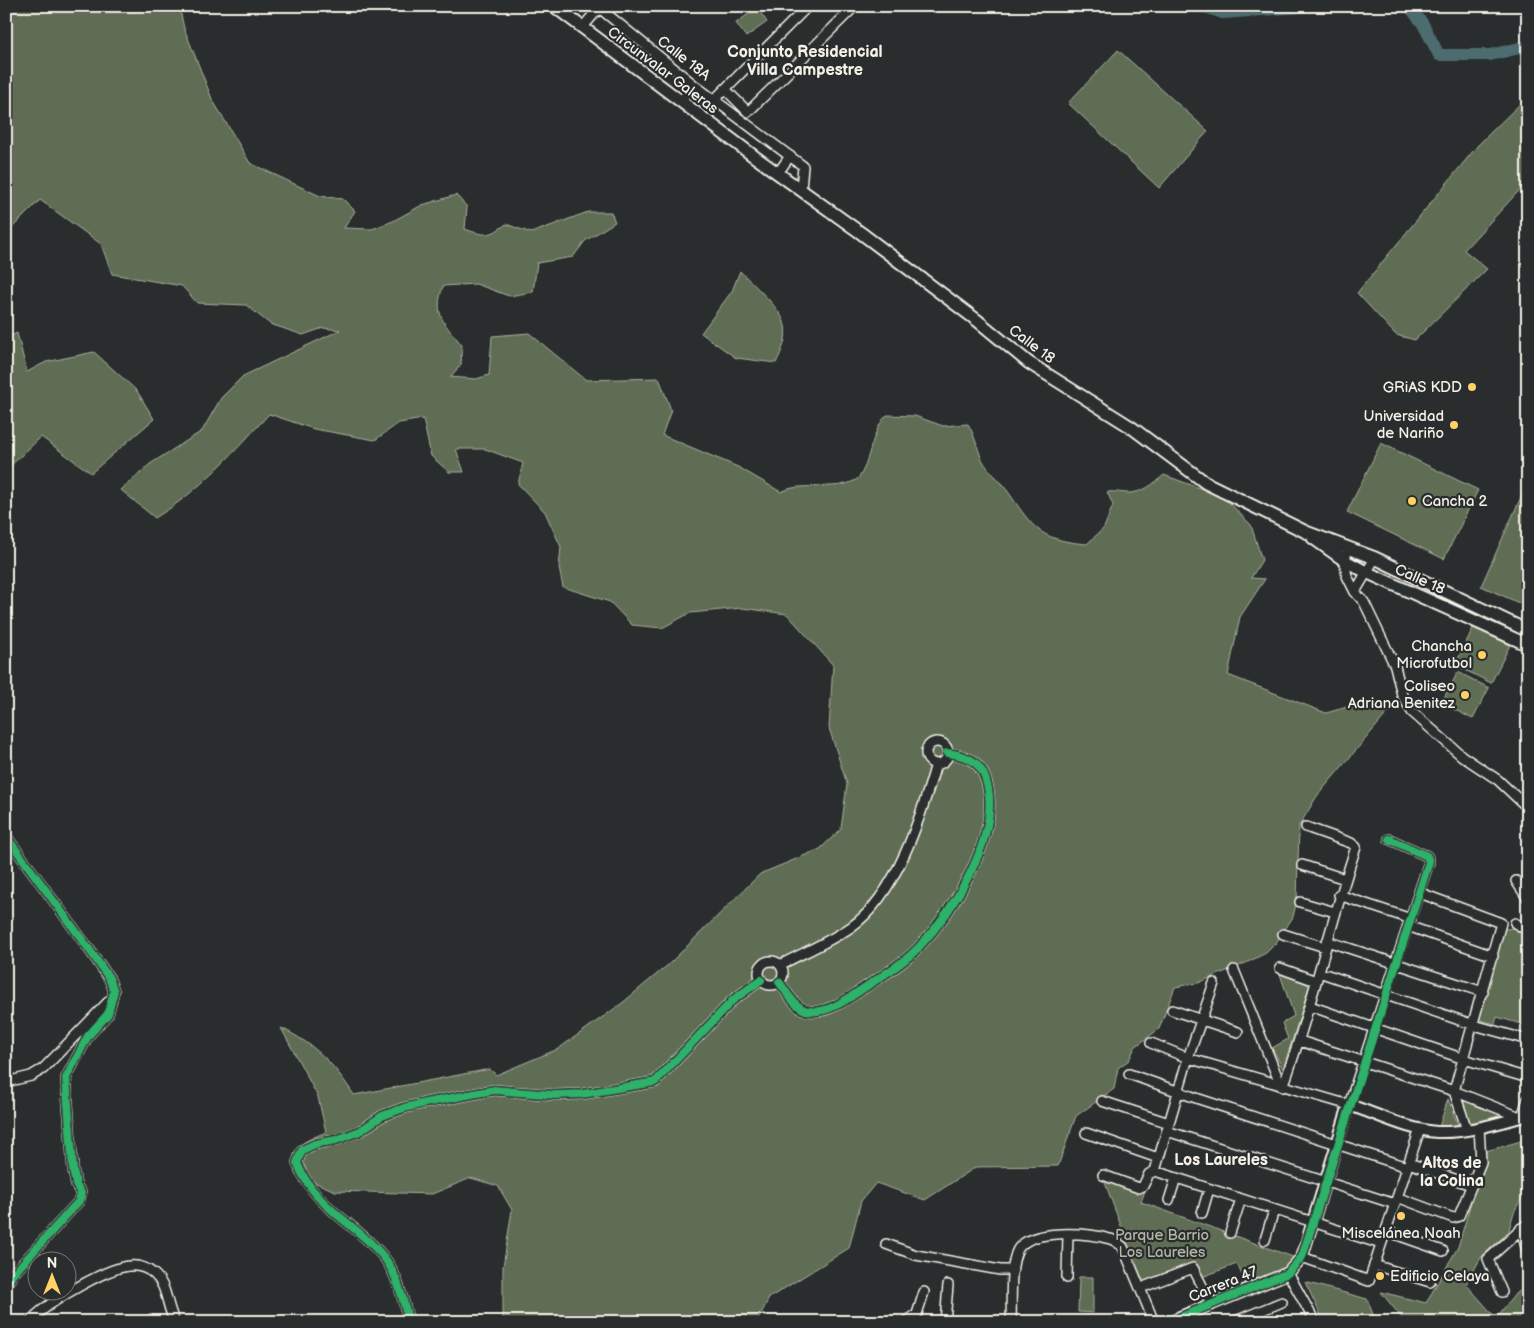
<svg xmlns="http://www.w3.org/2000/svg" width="1534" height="1328" font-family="'Balsamiq Sans',sans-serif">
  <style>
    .green { fill: #616d54; stroke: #aaaf9e }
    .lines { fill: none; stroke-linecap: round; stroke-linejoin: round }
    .river { stroke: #4d6c6f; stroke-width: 12 }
    .minor-casing { stroke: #f4f1e8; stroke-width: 12 }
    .tertiary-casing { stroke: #f4f1e8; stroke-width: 14 }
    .secondary-casing { stroke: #f4f1e8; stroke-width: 15 }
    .minor { stroke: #2a2d2e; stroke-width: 9 }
    .tertiary { stroke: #2a2d2e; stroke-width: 10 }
    .secondary { stroke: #2a2d2e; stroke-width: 11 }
    .cycleway-casing { stroke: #2a2d2e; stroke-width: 11 }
    .cycleway { stroke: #2db169; stroke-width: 8 }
    .poi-dot { fill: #ffd166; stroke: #2a2d2e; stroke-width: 2 }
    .labels { text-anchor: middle; stroke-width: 4.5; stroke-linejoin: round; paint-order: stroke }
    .street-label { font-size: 15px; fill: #f4f1e8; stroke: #2a2d2e }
    .poi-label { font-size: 15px; fill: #f4f1e8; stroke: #2a2d2e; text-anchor: end }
    .park-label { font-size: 15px; fill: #b2b6a5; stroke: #2a2d2e }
    .neighbourhood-label { font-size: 16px; font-weight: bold; fill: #f4f1e8; stroke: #2a2d2e }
  </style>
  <rect width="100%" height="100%" fill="#2a2d2e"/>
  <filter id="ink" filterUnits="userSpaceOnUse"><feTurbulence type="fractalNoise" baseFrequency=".02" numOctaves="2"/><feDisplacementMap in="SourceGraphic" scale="10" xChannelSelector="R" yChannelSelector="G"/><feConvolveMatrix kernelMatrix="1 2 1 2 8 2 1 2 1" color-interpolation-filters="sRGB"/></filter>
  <g filter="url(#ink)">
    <path class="green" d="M 6,6 L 179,6 L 184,28 L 212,99 L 250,163 L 320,196 L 343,199 L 355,211 L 344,228 L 372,229 L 393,221 L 422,205 L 456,195 L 467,207 L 465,229 C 484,236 490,237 506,224 L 531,233 L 588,212 L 611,212 L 615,222 L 585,241 L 573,257 L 537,263 L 533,292 L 509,296 L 476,284 L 443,286 C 433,316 444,323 462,345 L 461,365 L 450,377 L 476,379 L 489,375 L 492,336 L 529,333 L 586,380 L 659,378 L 671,410 L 662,435 L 738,467 L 781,492 C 799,481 836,492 856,480 C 869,471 870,431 887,415 L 915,416 L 943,426 L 968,424 C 976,437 978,453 984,463 C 989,471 998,478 1004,486 C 1032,525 1035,540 1087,544 L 1104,528 L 1113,505 L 1107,492 C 1115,491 1121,493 1128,493 C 1143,493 1153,484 1164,475 L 1224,497 L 1251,525 L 1262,560 L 1251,578 L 1265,579 L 1240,617 L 1228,675 L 1326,713 L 1361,703 L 1390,710 L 1317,796 L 1299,826 L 1297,900 L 1293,917 L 1276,943 L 1266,953 L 1248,962 L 1198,983 L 1175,987 L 1159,1029 L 1135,1047 L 1129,1060 L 1118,1068 L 1114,1089 L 1076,1116 L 1058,1166 L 976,1167 L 925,1200 L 876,1183 L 861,1201 L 849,1248 L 769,1298 L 757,1322 L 653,1322 L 612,1317 L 607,1322 L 503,1322 L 503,1267 L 512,1210 L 498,1186 L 471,1178 L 432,1194 L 335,1191 L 295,1174 C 288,1146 303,1142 326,1132 L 318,1097 L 281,1028 C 315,1044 334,1064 354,1095 L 490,1069 L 496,1075 L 558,1049 L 621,1004 L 669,964 L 760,874 L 820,849 L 841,829 L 847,784 L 829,728 L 833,665 L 787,614 L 742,608 L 690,613 L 662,628 L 632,625 L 610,602 L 563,587 L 559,568 L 561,547 L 545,512 L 518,484 L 523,463 L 485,449 L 456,449 L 464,472 L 449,472 L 431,456 L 423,419 L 399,423 L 375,440 L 314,429 L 269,414 C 234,452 200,491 155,518 L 121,490 L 150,464 L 202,431 L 221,398 L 243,376 L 340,330 L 323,328 L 303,335 L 270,324 L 246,305 L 197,303 L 182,286 L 112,274 L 101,244 L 40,200 L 6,234 Z
      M 757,8 L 767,22 L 746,37 L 736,23 Z
      M 1118,50 L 1208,131 L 1159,188 L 1068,103 Z
      M 1528,96 L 1528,181 L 1464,250 L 1487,269 L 1415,340 L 1396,335 L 1357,293 L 1478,145 Z
      M 740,271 C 751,282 780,308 784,322 C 789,336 782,351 776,363 L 736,358 L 701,333 L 732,291 Z
      M 17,333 L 27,372 L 46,362 L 94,352 L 137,391 L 154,419 L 91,473 L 41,437 L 6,470 L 6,338 Z
      M 1381,443 L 1478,490 L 1444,559 L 1347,512 Z
      M 1526,486 L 1528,487 L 1528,607 L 1481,586 Z
      M 1473,628 L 1510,645 L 1491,683 L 1455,665 Z
      M 1458,672 L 1489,688 L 1473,719 L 1441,703 Z
      M 1516,928 L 1528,934 L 1528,1026 L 1497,1017 L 1495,1024 L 1477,1019 L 1504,929 Z
      M 1280,974 L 1310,985 L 1283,1069 L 1272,1048 L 1288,1039 L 1282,1023 L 1294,1016 Z
      M 1458,1095 L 1509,1115 L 1469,1124 Z
      M 1448,1099 L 1458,1125 L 1439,1127 Z
      M 1528,1139 L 1528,1188 L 1514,1212 L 1508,1233 L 1482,1256 L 1466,1284 L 1496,1318 L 1516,1293 L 1528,1287 L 1528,1322 L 1405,1322 L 1381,1292 L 1426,1303 L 1458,1247 L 1486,1151 Z
      M 1103,1177 L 1145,1191 L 1141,1202 L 1293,1257 L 1292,1265 L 1247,1286 L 1237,1264 L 1202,1277 L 1196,1266 L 1143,1286 Z
      M 1079,1277 L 1093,1277 L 1093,1313 L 1078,1312 Z
      M 1305,1282 L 1367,1299 L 1376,1322 L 1324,1322 Z"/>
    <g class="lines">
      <path class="river" d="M 1202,6 L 1223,13 L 1314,6
        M 1409,6 L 1423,24 L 1439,55 L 1490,55 L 1528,46"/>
      <g class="minor-casing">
        <path id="minor" d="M 597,6 L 693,84 L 803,166 L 801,189
          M 582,28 L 599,8
          M 725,89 L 748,112 L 855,6
          M 715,99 L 808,6
          M 681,102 L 693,84
          M 778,173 L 790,156
          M 1349,548 L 1344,560 L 1347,576 L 1355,592 L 1364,602 L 1395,666 L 1402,695 L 1412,712 L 1462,756 L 1498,780 L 1528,808
          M 1355,592 L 1375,558
          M926 753a11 11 0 1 1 22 0a11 11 0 1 1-22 0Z
          M 6,836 L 89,949 L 109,978 L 114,991 L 108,1014 L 88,1036 L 66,1078 L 73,1169 L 76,1185 L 81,1193 L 79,1201 L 14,1273 L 6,1285
          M 1302,865 L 1345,879
          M 1516,881 L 1528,899
          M 1420,893 L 1501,923 L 1454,1091 L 1467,1130
          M 1339,895 L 1411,919
          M 1300,902 L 1335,912
          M 1515,923 L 1528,931
          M 1408,926 L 1493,956
          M 1283,934 L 1325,947
          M 1327,941 L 1483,992
          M759 973a12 12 0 1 1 24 0a12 12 0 1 1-24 0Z
          M 780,965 C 803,953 829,942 851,927 C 897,895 921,816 936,764
          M 1280,968 L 1316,981
          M 1234,970 L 1281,1086
          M 1319,972 L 1474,1025 L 1528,1040
          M 779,982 C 787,992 795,1009 809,1011 C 828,1014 849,998 864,988 C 883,975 903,964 919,947 C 953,911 998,840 988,788 C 983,764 972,756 947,753
          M 1310,1006 L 1464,1059 L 1528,1078
          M 1172,1010 L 1238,1032
          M 1300,1041 L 1454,1091 L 1520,1117
          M 1151,1043 L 1188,1058 L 1349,1105 L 1429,862 L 1427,856 L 1389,839
          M 1129,1074 L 1199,1099 L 1407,1167
          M 6,1082 L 31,1076 L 43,1069 L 111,999
          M 1283,1087 C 1312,1008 1329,927 1356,847 L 1351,843 L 1306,827
          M 1102,1101 L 1169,1123
          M 1522,1117 L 1528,1099
          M 1167,1131 L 1395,1204
          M 1086,1133 L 1158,1158
          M 1409,1163 L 1471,1185
          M 1155,1171 L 1188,1058 L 1214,983
          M 1103,1175 L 1139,1188 L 1143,1186 L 1149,1174 L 1155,1171 L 1381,1244
          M 1397,1197 L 1453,1218 L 1459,1216 L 1481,1162 L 1479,1127
          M 1169,1200 L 1176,1178
          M 1202,1213 L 1209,1189
          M 1521,1228 L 1528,1255
          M 1386,1231 L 1443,1251
          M 1230,1233 L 1241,1199
          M 1265,1240 L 1274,1210
          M 886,1244 L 916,1255 L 1000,1270 L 1013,1270
          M 1302,1257 L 1369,1281 L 1420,1129
          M 1374,1265 L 1430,1282
          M 1288,1273 L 1315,1322
          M 1067,1278 L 1068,1234
          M 1146,1286 L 1193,1268 L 1211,1303
          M 1502,1292 L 1488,1259 L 1528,1223
          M 30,1322 C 44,1304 106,1268 129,1266 C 138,1265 147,1268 154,1274 C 168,1286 166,1306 175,1322
          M 409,1322 C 403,1300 397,1272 382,1255 C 352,1220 317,1210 297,1163 L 302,1150 L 315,1144 L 336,1140 L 360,1131 L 382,1116 L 404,1108 L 425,1103 L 494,1090 L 555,1095 L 582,1094 L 655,1082 L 733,1000 L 761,980
          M 906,1322 L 917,1314 L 924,1292
          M 945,1322 L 948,1285
          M 1011,1322 C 1012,1303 1009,1265 1018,1249 C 1032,1228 1088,1233 1110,1239 C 1115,1240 1119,1244 1123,1247 L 1154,1322
          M 1169,1322 L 1180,1317
          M 1233,1322 L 1282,1302"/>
      </g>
      <g class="tertiary-casing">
        <path id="tertiary" d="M 1182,1322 L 1180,1317 L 1288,1273 L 1302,1257 L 1349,1105 C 1377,1114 1408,1130 1437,1132 C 1468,1133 1498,1123 1528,1115"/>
      </g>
      <g class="secondary-casing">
        <path id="secondary" d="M 554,6 L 755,157 L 861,233 L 978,321 L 1029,363 L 1131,427 L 1206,483 L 1306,532 L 1375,558 L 1528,631
          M 1313,538 L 1344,560 L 1366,572 L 1528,645"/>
      </g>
      <use href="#minor" class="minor"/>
      <use href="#tertiary" class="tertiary"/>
      <use href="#secondary" class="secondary"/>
      <g class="cycleway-casing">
        <path id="cycleway" d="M 6,836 L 89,949 L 109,978 L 114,991 L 108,1014 L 88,1036 L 66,1078 L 73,1169 L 76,1185 L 81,1193 L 79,1201 L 14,1273 L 6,1285
          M 779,982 C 787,992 795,1009 809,1011 C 828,1014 849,998 864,988 C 883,975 903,964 919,947 C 953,911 998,840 988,788 C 983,764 972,756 947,753
          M 409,1322 C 403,1300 397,1272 382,1255 C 352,1220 317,1210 297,1163 L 302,1150 L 315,1144 L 336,1140 L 360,1131 L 382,1116 L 404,1108 L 425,1103 L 494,1090 L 555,1095 L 582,1094 L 655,1082 L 733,1000 L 761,980
          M 1169,1322 L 1288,1273 L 1302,1257 L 1429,862 L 1427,856 L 1389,839"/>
      </g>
      <use href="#cycleway" class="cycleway"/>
    </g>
  </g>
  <g class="poi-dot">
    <circle cx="1472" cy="387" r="5"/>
    <circle cx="1454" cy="425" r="5"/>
    <circle cx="1412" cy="501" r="5"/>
    <circle cx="1482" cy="655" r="5"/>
    <circle cx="1465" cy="695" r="5"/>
    <circle cx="1401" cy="1216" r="5"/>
    <circle cx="1380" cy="1276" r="5"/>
  </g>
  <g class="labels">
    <g class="street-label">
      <text transform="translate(684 58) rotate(38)" y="5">Calle 18A</text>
      <text transform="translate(663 70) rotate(37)" y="5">Circunvalar Galeras</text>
      <text transform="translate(1032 344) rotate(37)" y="5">Calle 18</text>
      <text transform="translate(1420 579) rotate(24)" y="5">Calle 18</text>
      <text transform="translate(1223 1284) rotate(-22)" y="5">Carrera 47</text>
    </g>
    <g class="poi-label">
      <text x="1462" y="392">GRiAS KDD</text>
      <text x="1444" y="421">Universidad<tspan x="1444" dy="17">de Nariño</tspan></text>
      <text x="1422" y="506" text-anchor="start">Cancha 2</text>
      <text x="1472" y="651">Chancha<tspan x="1472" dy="17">Microfutbol</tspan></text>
      <text x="1455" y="691">Coliseo<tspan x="1455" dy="17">Adriana Benitez</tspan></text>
      <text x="1401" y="1238" text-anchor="middle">Miscelánea Noah</text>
      <text x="1390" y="1281" text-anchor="start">Edificio Celaya</text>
    </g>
    <g class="park-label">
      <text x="1162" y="1240">Parque Barrio<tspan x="1162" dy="17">Los Laureles</tspan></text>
    </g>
    <g class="neighbourhood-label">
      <text x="805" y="57">Conjunto Residencial<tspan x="805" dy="18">Villa Campestre</tspan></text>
      <text x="1221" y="1165">Los Laureles</text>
      <text x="1452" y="1168">Altos de<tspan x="1452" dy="18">la Colina</tspan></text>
    </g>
  </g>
  <rect width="1534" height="1328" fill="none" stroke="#2a2d2e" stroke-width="25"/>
  <rect x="12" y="12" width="1509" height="1303" fill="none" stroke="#f4f1e8" stroke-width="2" filter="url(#ink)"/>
  <g transform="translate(52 1276)"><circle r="24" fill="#2a2d2e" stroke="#7b7b78"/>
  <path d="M0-4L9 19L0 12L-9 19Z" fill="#ffd166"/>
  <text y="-8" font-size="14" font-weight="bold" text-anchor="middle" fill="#f4f1e8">N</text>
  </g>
</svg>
